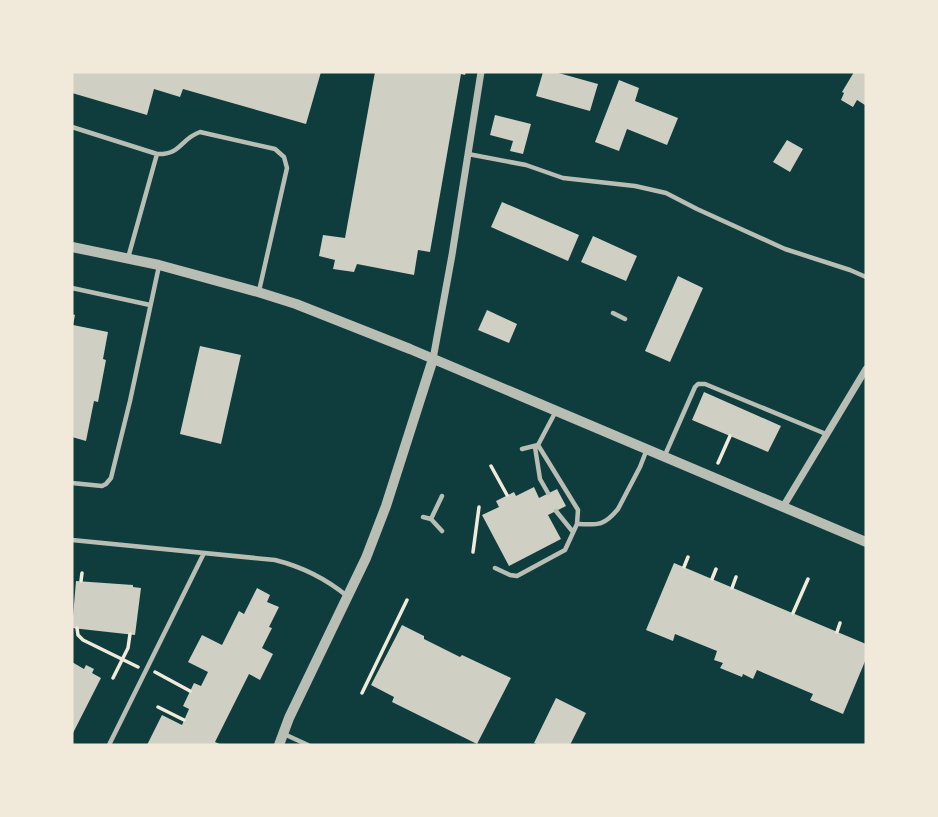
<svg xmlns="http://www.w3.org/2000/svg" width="938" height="817" font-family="'Public Sans',sans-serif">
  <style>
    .building { fill: #cfcfc3 }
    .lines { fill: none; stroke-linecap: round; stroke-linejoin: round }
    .path { stroke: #f1e9da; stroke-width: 3.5 }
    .service { stroke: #b8beb3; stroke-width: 4.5 }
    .minor { stroke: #b8beb3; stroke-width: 7 }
    .tertiary { stroke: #b8beb3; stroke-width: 10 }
  </style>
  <rect width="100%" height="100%" fill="#0f3d3e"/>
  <path class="building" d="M 72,72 L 321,72 L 306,124 L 183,89 L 180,97 L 154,89 L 147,115 L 72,93 Z
    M 375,72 L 466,72 L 465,75 L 461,74 L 430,252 L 418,250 L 414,275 L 357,264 L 354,272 L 333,269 L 335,260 L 319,256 L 323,235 L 345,238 Z
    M 543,72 L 555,72 L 598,84 L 590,111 L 536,96 Z
    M 854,72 L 866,72 L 866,103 L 865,105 L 857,100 L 853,107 L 841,100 L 844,93 L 842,92 Z
    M 619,80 L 639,88 L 635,101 L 678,118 L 667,145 L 627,129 L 619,151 L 595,142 Z
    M 495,115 L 531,124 L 523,154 L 510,151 L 513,141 L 490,135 Z
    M 787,140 L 803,149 L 790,172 L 773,162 Z
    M 502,202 L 579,235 L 568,261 L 491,227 Z
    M 593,236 L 637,256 L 626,281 L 581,262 Z
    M 678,276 L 703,288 L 670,362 L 645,351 Z
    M 487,310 L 517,324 L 509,343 L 478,330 Z
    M 72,314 L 75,315 L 73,325 L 108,332 L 103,359 L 106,360 L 98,402 L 94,401 L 86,441 L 72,437 Z
    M 200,346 L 241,355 L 221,444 L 180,434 Z
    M 704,392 L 781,426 L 768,452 L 692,420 Z
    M 534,487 L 539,498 L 557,489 L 566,506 L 548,515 L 561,539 L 509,566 L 482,515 L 499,507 L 496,501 L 514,492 L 516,496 Z
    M 674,563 L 866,644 L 866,659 L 843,714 L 810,700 L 813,694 L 757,670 L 753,679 L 743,674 L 742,677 L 720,668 L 723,663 L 714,660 L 717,651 L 675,634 L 673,641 L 646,630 Z
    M 76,581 L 133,585 L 133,587 L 141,588 L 135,635 L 72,628 Z
    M 257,588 L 270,595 L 267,602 L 279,607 L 269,627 L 272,628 L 262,648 L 273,654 L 260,680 L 249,674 L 215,742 L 222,745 L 147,745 L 162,715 L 182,725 L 189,709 L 183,706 L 194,683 L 201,686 L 208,672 L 188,662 L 202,635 L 222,645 L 239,611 L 244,614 Z
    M 402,625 L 424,636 L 424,639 L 460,657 L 462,655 L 511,678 L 477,744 L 392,702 L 394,697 L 371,685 Z
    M 72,662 L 84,669 L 86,665 L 94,669 L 92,673 L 101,678 L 72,735 Z
    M 556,698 L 586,713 L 570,745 L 539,745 L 534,743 Z"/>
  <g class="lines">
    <path class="path" d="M 718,463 L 730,436
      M 491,466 L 507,495
      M 473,552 L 479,507
      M 684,567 L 688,557
      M 712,579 L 716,569
      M 81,581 L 82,573
      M 732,588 L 736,577
      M 793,613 L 808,579
      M 77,628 L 78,635 L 83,640 L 138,667
      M 837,632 L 840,623
      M 155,672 L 190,691
      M 113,678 L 128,648 L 130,634
      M 362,693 L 407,600
      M 158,707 L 184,720"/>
    <path class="service" d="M 72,127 L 157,154 C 181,155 180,139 200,132 L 275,149 L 284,157 L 287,168 L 259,291
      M 468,154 L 526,165 L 563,178 L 635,186 L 666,193 L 697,209 L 785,249 L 850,270 L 866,277
      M 128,258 L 157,154
      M 72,288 L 150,305
      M 613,313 L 625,319
      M 535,447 L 540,479 L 548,493
      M 522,449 L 538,445 L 556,411
      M 665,455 L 695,387 L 698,384 L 705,384 L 826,434
      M 72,483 L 102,486 L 106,484 L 111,478 L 130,401 L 159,266
      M 556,511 L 573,532
      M 423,517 L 431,519 L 442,496
      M 431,519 L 442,531
      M 577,524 C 598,525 604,526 618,509 L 640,467 L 647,449
      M 72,540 L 275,560 C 303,567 325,578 347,596
      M 495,568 L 510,575 L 517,576 L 565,550 L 577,524 L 578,510 L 538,445
      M 284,734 L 308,745
      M 109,745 L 204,553"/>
    <path class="minor" d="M 433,359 L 452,255 L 481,72
      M 783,507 L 866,369"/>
    <path class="tertiary" d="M 72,247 L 159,265 L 258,292 L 296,304 L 410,349 L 866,542
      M 279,745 L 289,718 L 366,558 L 386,506 L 433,359"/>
  </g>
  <rect width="938" height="817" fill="none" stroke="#f1e9da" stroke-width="147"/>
</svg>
